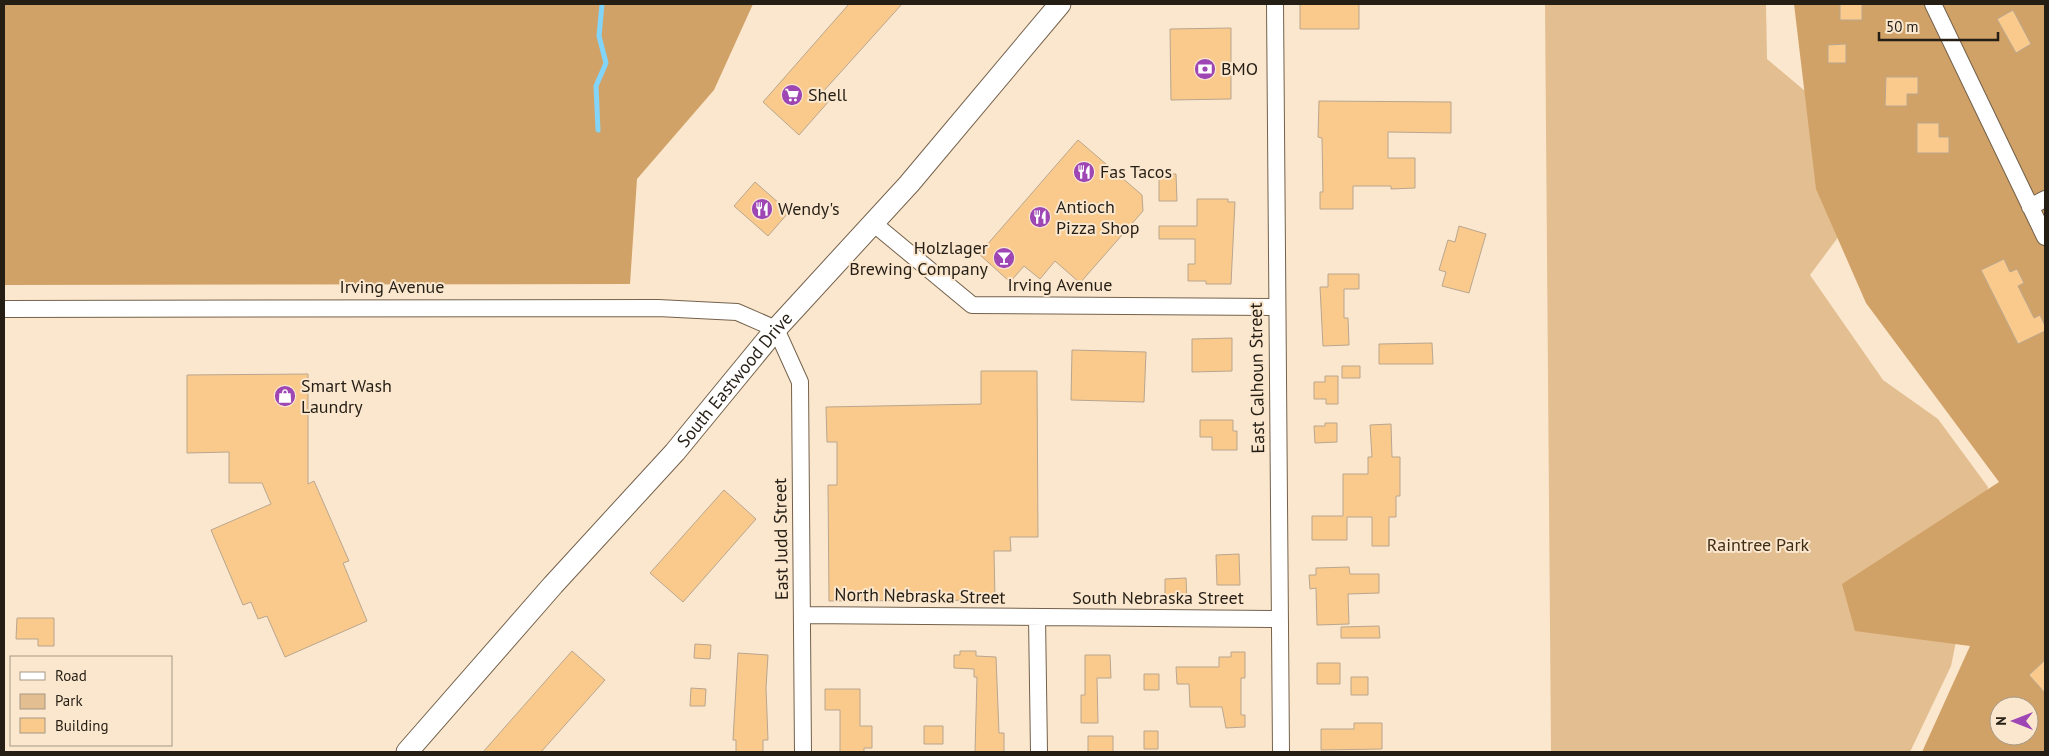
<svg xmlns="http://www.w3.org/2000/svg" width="2049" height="756" font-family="'PT Sans',sans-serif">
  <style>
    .green { fill: #e3be91 }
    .forest { fill: #d1a267; fill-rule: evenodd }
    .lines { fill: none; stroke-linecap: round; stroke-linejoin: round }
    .stream { stroke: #83d4f9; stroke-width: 5 }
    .building { fill: #faca8d; stroke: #b9a68e }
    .minor-casing { stroke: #74624c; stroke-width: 18 }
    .major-casing { stroke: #74624c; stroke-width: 23 }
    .minor { stroke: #fff; stroke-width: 16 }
    .major { stroke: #fff; stroke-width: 21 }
    .labels { text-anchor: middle; stroke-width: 4; stroke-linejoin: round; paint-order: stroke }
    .poi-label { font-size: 18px; fill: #251e15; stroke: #fbe7ce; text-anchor: start }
    .street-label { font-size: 18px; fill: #251e15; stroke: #fbe7ce }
    .park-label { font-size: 18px; fill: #402c11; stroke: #fbe7ce }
  </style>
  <rect width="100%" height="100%" fill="#fbe7ce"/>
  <path class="green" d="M 1545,4 L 1766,4 L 1767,59 L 1842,122 L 1865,201 L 1810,275 L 1883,380 L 1938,419 L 1988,487 L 1951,666 L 1910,752 L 1551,752 Z"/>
  <path class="forest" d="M 4,4 L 753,4 L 714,90 L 637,179 L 630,284 L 4,285 Z
    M 1794,4 L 2045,4 L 2045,752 L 1922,752 L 1970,646 L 1855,631 L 1842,584 L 1999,482 L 1866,303 L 1816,189 ZM 1999,706 L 2029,706 L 2029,736 L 1999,736 Z"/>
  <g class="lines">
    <path class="stream" d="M 598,130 L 596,86 L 606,63 L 599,36 L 602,4"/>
  </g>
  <path class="building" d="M 849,4 L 902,4 L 821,94 L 829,101 L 799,135 L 763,102 Z
    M 1300,4 L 1359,4 L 1359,29 L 1300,29 Z
    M 1840,4 L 1862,4 L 1862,20 L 1840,20 Z
    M 2013,10 L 2031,44 L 2016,53 L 1997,19 Z
    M 1231,28 L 1231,99 L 1171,100 L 1170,29 Z
    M 1846,44 L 1846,63 L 1828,63 L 1828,45 Z
    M 1886,77 L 1918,77 L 1918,94 L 1907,94 L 1907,106 L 1885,106 Z
    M 1319,101 L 1451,102 L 1451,133 L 1388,132 L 1388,158 L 1415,158 L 1415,188 L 1391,189 L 1391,186 L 1353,186 L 1353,209 L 1320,209 L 1320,192 L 1323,192 L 1322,138 L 1318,137 Z
    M 1917,123 L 1939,123 L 1939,137 L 1949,137 L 1949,153 L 1917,153 Z
    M 1078,140 L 1142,195 L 1143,211 L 1080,283 L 1055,261 L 1040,279 L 1024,266 L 1010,282 L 979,254 Z
    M 1159,174 L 1176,174 L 1177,201 L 1159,201 Z
    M 755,182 L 789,212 L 768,236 L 734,206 Z
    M 1197,199 L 1228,199 L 1228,202 L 1235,202 L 1231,284 L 1206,284 L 1206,281 L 1188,281 L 1188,264 L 1195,264 L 1195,239 L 1159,239 L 1159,226 L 1197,226 Z
    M 1459,226 L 1486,234 L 1469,293 L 1442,286 L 1446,272 L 1439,270 L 1448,240 L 1455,242 Z
    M 2004,259 L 2010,272 L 2017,269 L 2024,283 L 2018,286 L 2034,318 L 2040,315 L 2045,326 L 2045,331 L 2018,344 L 1981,270 Z
    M 1328,274 L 1359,274 L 1359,289 L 1344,289 L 1344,318 L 1348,318 L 1349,345 L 1323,346 L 1320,287 L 1328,287 Z
    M 1232,338 L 1232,371 L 1192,372 L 1192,339 Z
    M 1432,343 L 1433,364 L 1379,364 L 1379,344 Z
    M 1072,350 L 1146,352 L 1144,402 L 1071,400 Z
    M 1342,366 L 1360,366 L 1360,378 L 1342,378 Z
    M 981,371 L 1037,371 L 1038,537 L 1010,537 L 1011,551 L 994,551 L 995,600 L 829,601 L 828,485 L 837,485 L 837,442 L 827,442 L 826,407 L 981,404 Z
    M 308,374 L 308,484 L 314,481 L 349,561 L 343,563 L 367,621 L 285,657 L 267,616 L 258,619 L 251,602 L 243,605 L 211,530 L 271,504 L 262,483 L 229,483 L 229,452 L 187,453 L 187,375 Z
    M 1325,376 L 1338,376 L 1338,404 L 1326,404 L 1326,399 L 1314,399 L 1314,382 L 1325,382 Z
    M 1200,420 L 1233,420 L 1233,431 L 1237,431 L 1237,450 L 1212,450 L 1212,437 L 1200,437 Z
    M 1325,423 L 1337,423 L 1337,442 L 1315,443 L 1314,426 L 1325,426 Z
    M 1391,424 L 1392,457 L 1400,457 L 1400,496 L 1396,496 L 1396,517 L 1389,517 L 1389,546 L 1372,546 L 1372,517 L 1347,517 L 1347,540 L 1312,540 L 1312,516 L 1343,516 L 1343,474 L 1368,474 L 1368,457 L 1372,457 L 1370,425 Z
    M 724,490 L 756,519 L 683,602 L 650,573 Z
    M 1239,554 L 1240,585 L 1217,585 L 1216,555 Z
    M 1349,567 L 1350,574 L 1379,574 L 1379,593 L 1348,594 L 1349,624 L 1317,625 L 1316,588 L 1310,589 L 1309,575 L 1316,575 L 1316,568 Z
    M 1186,578 L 1187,603 L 1165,604 L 1165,579 Z
    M 17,618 L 54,618 L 54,646 L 38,646 L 38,639 L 16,639 Z
    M 1379,626 L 1380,638 L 1341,638 L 1341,627 Z
    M 695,644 L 711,645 L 710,659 L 694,658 Z
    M 572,651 L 605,680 L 541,752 L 483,752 Z
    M 960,651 L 976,651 L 976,656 L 996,657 L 999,733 L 1004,733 L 1004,752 L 975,752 L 977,677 L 974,677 L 974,669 L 954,668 L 954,655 L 960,655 Z
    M 1231,652 L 1245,652 L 1245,678 L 1241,678 L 1241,715 L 1245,715 L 1245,727 L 1226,728 L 1222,707 L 1190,707 L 1189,684 L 1177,684 L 1176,667 L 1219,667 L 1219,657 L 1231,657 Z
    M 738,653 L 768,655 L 766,688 L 768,740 L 763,740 L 763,752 L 736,752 L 736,740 L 733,740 Z
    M 1085,655 L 1110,655 L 1111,678 L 1097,678 L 1098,723 L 1081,723 L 1081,695 L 1085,695 Z
    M 2045,660 L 2045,693 L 2029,675 Z
    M 1317,663 L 1340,663 L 1340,684 L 1317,684 Z
    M 1144,674 L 1159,674 L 1159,690 L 1144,690 Z
    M 1351,677 L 1368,677 L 1368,695 L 1351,695 Z
    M 691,688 L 706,689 L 705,706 L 690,706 Z
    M 825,689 L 860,689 L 860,726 L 872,726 L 872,748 L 864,748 L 864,752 L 840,752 L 840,710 L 825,710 Z
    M 1354,723 L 1382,723 L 1382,749 L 1321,750 L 1321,729 L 1354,729 Z
    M 924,726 L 943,726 L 943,744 L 924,744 Z
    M 1144,731 L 1158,731 L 1158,749 L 1144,749 Z
    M 1088,736 L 1113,736 L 1113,752 L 1088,752 Z"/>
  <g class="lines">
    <g class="minor-casing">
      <path id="minor" d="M 1275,4 L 1281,752
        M 1933,4 L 2045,237
        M 2030,207 L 2045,199
        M 873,223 L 972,305 L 1276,307
        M 4,309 L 658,308 L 737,312 L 776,329 L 800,382 L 803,752
        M 802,615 L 1280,619
        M 1037,617 L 1039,752"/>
    </g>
    <g class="major-casing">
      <g id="major">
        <path id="s1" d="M 407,752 L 553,585 L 675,452 L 776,329 L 909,184 L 1060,4"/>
      </g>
    </g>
    <use href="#minor" class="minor"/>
    <use href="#major" class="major"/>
  </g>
  <defs>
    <g id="bank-disc" transform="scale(1.125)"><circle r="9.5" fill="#9e47b4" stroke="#fbe7ce"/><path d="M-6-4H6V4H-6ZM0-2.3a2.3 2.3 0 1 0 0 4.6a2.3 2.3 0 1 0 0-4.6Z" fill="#fff"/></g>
    <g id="supermarket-disc" transform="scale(1.125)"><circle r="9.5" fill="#9e47b4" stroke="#fbe7ce"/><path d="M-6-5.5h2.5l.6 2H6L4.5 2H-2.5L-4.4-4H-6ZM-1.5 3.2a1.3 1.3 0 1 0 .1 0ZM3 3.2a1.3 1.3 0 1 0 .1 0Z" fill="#fff"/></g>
    <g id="restaurant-disc" transform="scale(1.125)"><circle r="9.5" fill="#9e47b4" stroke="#fbe7ce"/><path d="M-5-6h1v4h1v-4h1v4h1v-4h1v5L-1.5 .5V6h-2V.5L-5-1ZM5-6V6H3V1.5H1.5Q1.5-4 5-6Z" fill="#fff"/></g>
    <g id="bar-disc" transform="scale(1.125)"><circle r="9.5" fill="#9e47b4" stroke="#fbe7ce"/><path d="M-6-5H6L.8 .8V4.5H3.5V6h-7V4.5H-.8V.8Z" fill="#fff"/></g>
    <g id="shop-disc" transform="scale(1.125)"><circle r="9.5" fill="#9e47b4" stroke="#fbe7ce"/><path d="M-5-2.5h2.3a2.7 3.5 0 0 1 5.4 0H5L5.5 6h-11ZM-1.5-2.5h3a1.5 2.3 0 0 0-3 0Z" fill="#fff"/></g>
  </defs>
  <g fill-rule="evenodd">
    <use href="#bank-disc" x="1205" y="69"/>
    <use href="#supermarket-disc" x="792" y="95"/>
    <use href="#restaurant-disc" x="1084" y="172"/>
    <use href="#restaurant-disc" x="762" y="209"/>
    <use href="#restaurant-disc" x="1040" y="217"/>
    <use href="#bar-disc" x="1004" y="258"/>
    <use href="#shop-disc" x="285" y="396"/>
  </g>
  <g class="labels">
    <g class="poi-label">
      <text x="1221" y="75">BMO</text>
      <text x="808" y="101">Shell</text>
      <text x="1100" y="178">Fas Tacos</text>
      <text x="1056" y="213">Antioch<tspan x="1056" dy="21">Pizza Shop</tspan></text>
      <text x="778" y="215">Wendy's</text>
      <text x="988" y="254" text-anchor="end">Holzlager<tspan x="988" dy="21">Brewing Company</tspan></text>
      <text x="301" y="392">Smart Wash<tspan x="301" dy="21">Laundry</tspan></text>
    </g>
    <g class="street-label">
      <text x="1060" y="291">Irving Avenue</text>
      <text x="392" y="293">Irving Avenue</text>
      <text transform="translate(1257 378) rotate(-91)" y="6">East Calhoun Street</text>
      <text dy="6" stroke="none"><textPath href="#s1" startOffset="496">South Eastwood Drive</textPath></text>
      <text transform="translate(781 539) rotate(-91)" y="6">East Judd Street</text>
      <text transform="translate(920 596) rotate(1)" y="6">North Nebraska Street</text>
      <text x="1158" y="604">South Nebraska Street</text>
    </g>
    <g class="park-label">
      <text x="1758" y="551">Raintree Park</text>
    </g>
  </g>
  <rect width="2049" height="756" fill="none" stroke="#251e15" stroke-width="10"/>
  <rect x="10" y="656" width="162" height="90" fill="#fbe7ce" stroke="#a59784"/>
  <rect x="20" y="672" width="25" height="8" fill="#ffffff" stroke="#a59784"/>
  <text x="55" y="681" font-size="15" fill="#251e15">Road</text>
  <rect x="20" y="694" width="25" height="15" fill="#e3be91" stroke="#a59784"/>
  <text x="55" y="706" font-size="15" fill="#251e15">Park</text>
  <rect x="20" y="718" width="25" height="15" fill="#faca8d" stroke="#a59784"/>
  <text x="55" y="731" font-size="15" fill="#251e15">Building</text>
  <g transform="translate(2014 721) rotate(270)"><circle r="24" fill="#fbe7ce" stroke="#a59784"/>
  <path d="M0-4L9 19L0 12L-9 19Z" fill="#9e47b4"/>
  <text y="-8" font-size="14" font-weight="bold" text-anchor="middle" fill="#251e15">N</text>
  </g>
  <path d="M1879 32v8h119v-8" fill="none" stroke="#251e15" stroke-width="2.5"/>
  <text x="1886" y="32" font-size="15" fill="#251e15" stroke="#fbe7ce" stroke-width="4" paint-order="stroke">50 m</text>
</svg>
